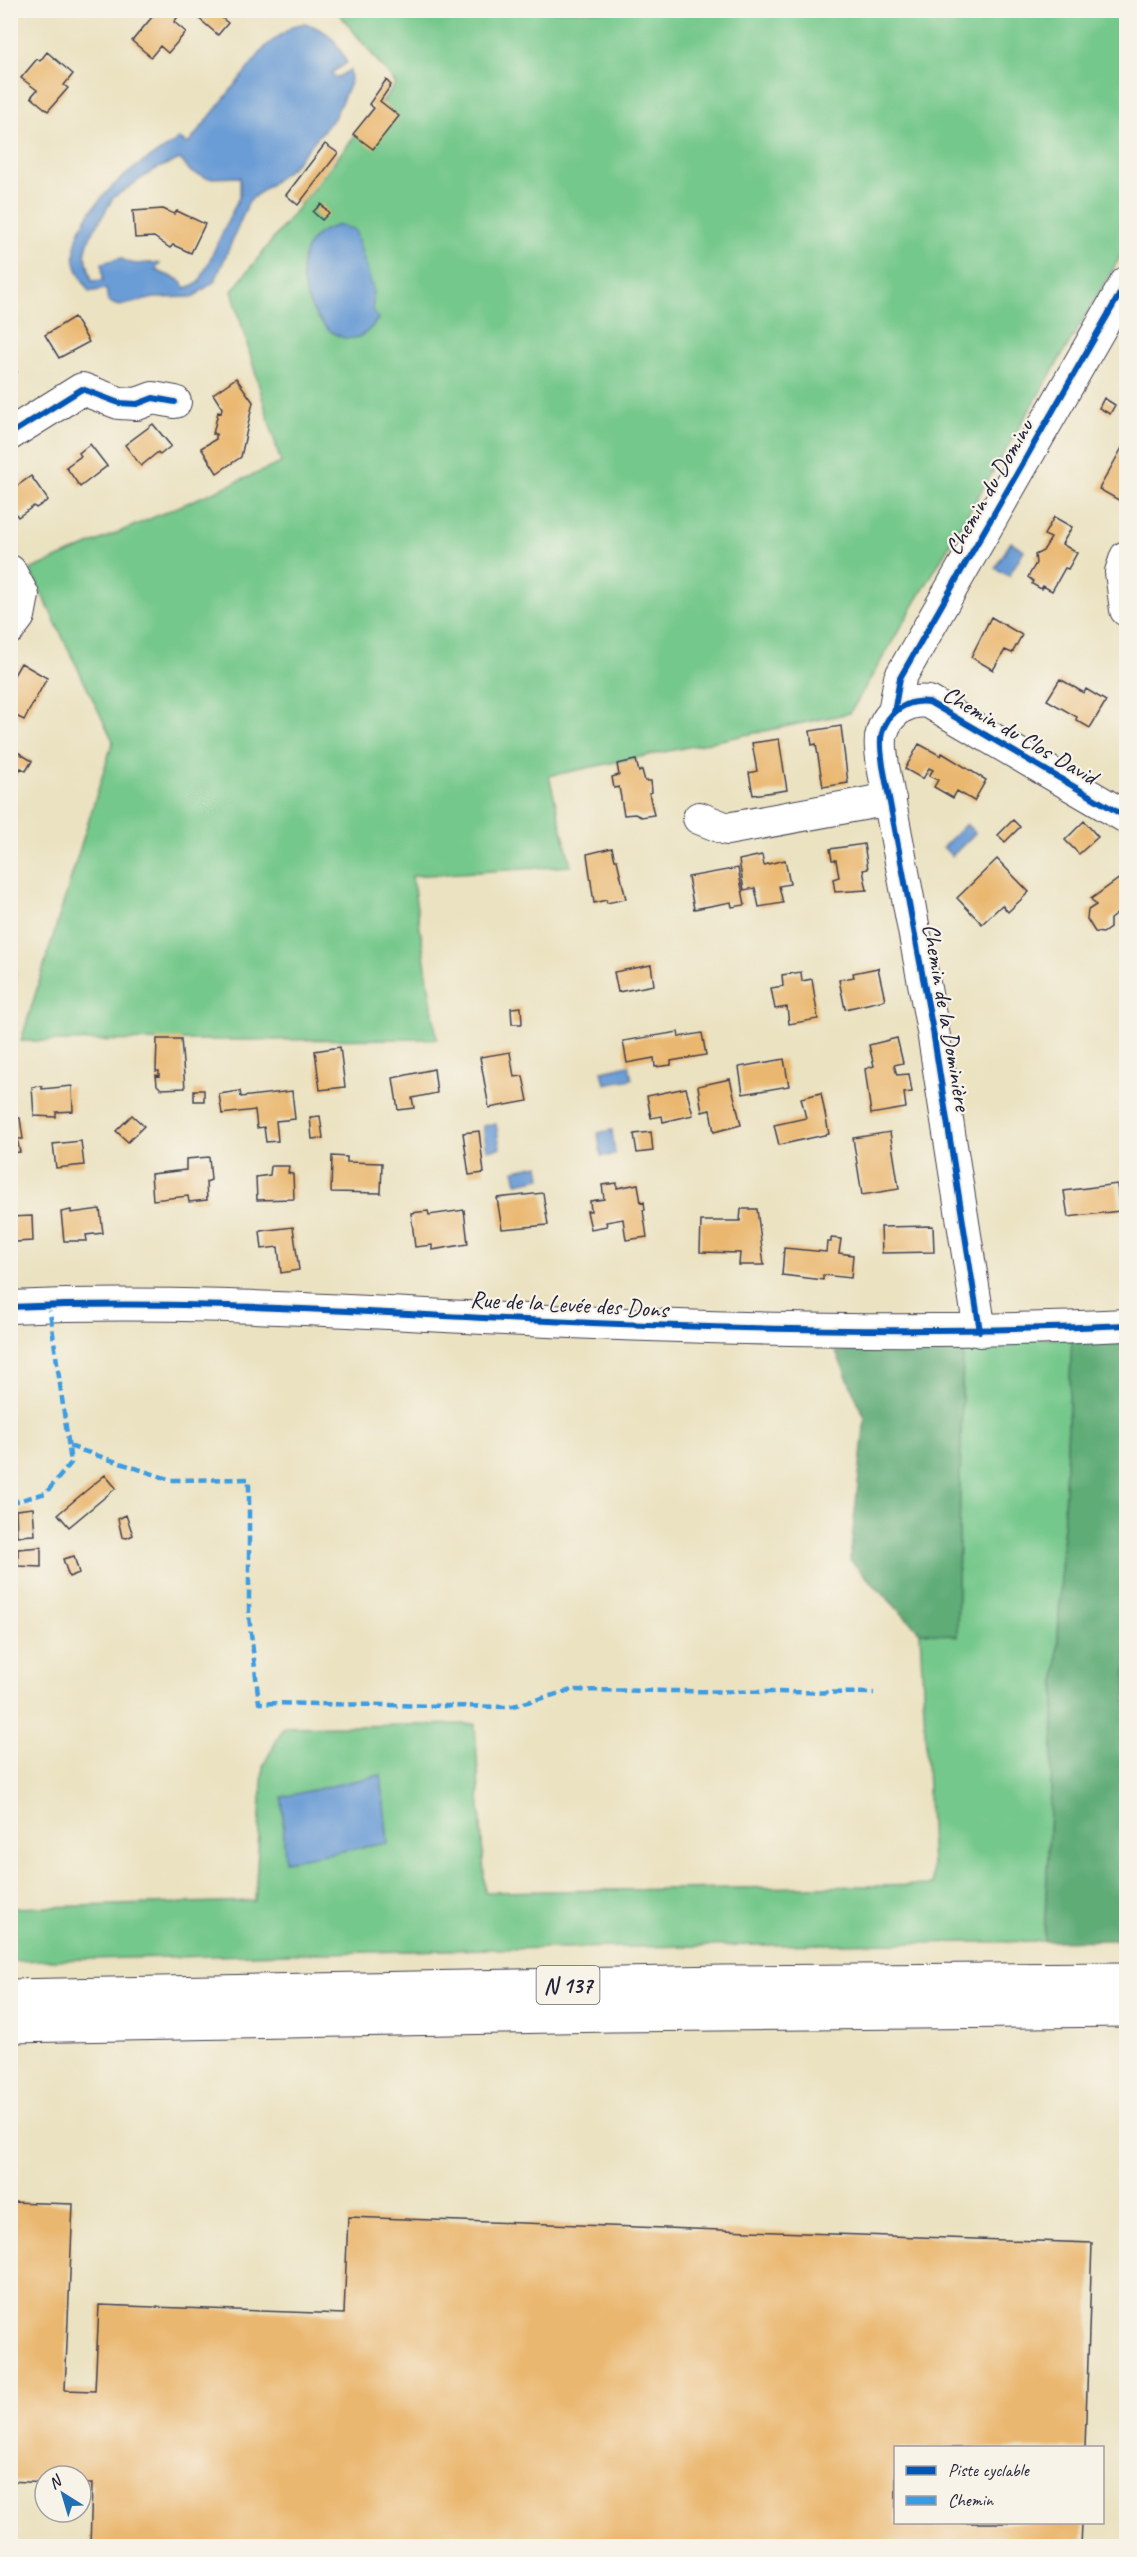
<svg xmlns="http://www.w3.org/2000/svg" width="1137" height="2557" font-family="Caveat,sans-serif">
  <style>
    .green { fill: #74c88b; stroke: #4b7563; stroke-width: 1.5 }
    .forest { fill: #5fac77; stroke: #406759; stroke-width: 1.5 }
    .water { fill: #6a9cd5; stroke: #465f88; stroke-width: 1.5; fill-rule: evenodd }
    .building { fill: #eab76f }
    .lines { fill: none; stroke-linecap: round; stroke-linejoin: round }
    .minor-casing { stroke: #403f4f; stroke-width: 34 }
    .highway-casing { stroke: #403f4f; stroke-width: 35 }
    .minor { stroke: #fff; stroke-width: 32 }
    .highway { stroke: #fff; stroke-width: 33 }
    .quiet { stroke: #3c9ce2; stroke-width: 4.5; stroke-dasharray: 9 4.5; stroke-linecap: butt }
    .cycleway-casing { stroke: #f7f3e8; stroke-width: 10 }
    .cycleway { stroke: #0057b8; stroke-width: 6 }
    .labels { text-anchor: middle; stroke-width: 4.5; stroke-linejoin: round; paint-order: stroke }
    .shield { fill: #f7f3e8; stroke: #62616f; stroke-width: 1.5 }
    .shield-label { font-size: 22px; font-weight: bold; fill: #22223b }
    .street-label { font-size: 24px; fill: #22223b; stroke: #f7f3e8 }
  </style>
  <rect width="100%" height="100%" fill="#f7f3e8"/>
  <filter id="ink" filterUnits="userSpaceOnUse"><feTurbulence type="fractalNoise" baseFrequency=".0167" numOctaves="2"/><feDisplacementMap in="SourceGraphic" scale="12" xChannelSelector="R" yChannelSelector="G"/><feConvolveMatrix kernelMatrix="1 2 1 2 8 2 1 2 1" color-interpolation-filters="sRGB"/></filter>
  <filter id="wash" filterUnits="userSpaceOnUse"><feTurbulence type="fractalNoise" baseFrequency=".008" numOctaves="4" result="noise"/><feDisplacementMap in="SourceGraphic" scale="24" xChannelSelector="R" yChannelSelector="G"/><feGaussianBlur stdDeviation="1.35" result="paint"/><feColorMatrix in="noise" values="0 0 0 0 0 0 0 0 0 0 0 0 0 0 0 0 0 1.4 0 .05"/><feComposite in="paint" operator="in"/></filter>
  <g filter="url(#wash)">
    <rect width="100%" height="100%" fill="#ebe2c1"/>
    <path class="green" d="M 337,11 L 1126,11 L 1126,247 L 850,713 L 549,776 L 571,866 L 412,876 L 437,1039 L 21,1041 L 113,741 L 30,570 L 281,463 L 232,291 L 396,84 Z
      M 1072,1338 L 1044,1941 L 487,1949 L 11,1961 L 10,1908 L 255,1901 L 263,1766 L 284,1727 L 475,1724 L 485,1892 L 933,1885 L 920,1632 L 957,1635 L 963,1340 Z"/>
    <path class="forest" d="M 1126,1335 L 1126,1940 L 1044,1941 L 1072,1338 Z
      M 963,1340 L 957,1636 L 920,1632 L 850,1560 L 865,1418 L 836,1352 Z"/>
    <path class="water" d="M 305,23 C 331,32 335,39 347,63 L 331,73 L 336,78 L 350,70 L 351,81 L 334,118 L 291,168 L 249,201 L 215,281 L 193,297 L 154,298 L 119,306 L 108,302 L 106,289 L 89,292 C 85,283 76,272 75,262 C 70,227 106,189 132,170 C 147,158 164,150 179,139 L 188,144 L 266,46 L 293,26 ZM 180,159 L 191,172 L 208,178 L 240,177 L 240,195 L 199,283 L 186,288 L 179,280 L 155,270 L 160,264 C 144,259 138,270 121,258 L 102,263 L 103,280 L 92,281 L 85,254 L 89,239 L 113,198 L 154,170 Z
      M 340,225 L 355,230 L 373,290 L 373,310 L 378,319 C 372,327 364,337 353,338 C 311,343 270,239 340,225 Z
      M 1011,542 L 1024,550 L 1009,576 L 995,568 Z
      M 966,824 L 975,833 L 952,856 L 943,847 Z
      M 629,1065 L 632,1079 L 605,1084 L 602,1071 Z
      M 496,1124 L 500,1148 L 487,1150 L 483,1126 Z
      M 612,1130 L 615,1155 L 601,1156 L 598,1133 Z
      M 539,1165 L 541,1178 L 517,1183 L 514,1170 Z
      M 381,1775 L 388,1843 L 285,1861 L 282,1797 Z"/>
    <g id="blocks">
      <path class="building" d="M 158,10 L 183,10 L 174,22 L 186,32 L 168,53 L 160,46 L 151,57 L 132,41 Z
        M 189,10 L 212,10 L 228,23 L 218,35 Z
        M 47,52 L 73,74 L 64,85 L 68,88 L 48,111 L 31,97 L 37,90 L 21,78 L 37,59 L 40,61 Z
        M 386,80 L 391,85 L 380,101 L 399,116 L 373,149 L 353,134 L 374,108 L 369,104 Z
        M 325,144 L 338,153 L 298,205 L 286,195 Z
        M 321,204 L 329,213 L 322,220 L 313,212 Z
        M 163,209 L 174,214 L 177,211 L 205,224 L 191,253 L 173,245 L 170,248 L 154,237 L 135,238 L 133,211 Z
        M 74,317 L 89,342 L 59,358 L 45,335 Z
        M 10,362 L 17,372 L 10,376 Z
        M 236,378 L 253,402 L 241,457 L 217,473 L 201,448 L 216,439 L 216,434 L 213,434 L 218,412 L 221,413 L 222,408 L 213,394 Z
        M 1104,398 L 1115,405 L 1110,414 L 1099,408 Z
        M 153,424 L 171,446 L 160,455 L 158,452 L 141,466 L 125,445 Z
        M 90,444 L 107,466 L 80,487 L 66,467 L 81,456 L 79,453 Z
        M 1123,446 L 1126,448 L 1126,493 L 1122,502 L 1099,489 Z
        M 31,476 L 48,500 L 36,508 L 34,506 L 18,517 L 10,506 L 10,491 Z
        M 1054,517 L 1072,527 L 1062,544 L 1077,553 L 1068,569 L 1065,568 L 1052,591 L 1043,586 L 1041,589 L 1032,584 L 1033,581 L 1028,577 L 1036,563 L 1035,555 L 1043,551 L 1051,538 L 1044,535 Z
        M 991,617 L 1022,635 L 1012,653 L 1005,650 L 993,670 L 971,657 Z
        M 21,663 L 47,678 L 24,720 L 10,713 L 10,682 Z
        M 1060,679 L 1084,693 L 1086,689 L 1106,701 L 1090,728 L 1076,720 L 1077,717 L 1047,700 Z
        M 841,726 L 848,783 L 823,787 L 816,744 L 812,745 L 810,731 Z
        M 10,738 L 16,741 L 11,748 L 32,761 L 26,771 L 21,768 L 10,784 Z
        M 779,739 L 787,790 L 753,795 L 749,773 L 757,771 L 752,743 Z
        M 919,744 L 941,756 L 942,753 L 986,780 L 974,801 L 957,791 L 953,798 L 934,787 L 938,780 L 929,776 L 933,770 L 929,768 L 923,779 L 905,769 Z
        M 636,760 L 639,772 L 642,770 L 645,781 L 651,781 L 652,792 L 649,793 L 654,815 L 641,817 L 635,814 L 624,815 L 619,787 L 614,788 L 612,777 L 619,775 L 617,764 Z
        M 1013,820 L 1020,827 L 1005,842 L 998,835 Z
        M 1084,821 L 1098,837 L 1079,854 L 1065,840 Z
        M 864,844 L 868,869 L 863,870 L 867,890 L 835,892 L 833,879 L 839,877 L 836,860 L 832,860 L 830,849 Z
        M 612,848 L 615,860 L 617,860 L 626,899 L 607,903 L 606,900 L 594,903 L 587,854 Z
        M 762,855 L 764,865 L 785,860 L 790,884 L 779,886 L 783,903 L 759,907 L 755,888 L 744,890 L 739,860 Z
        M 997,859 L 1029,892 L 1008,912 L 1002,905 L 982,924 L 957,898 Z
        M 738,868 L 745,905 L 732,907 L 731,902 L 694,909 L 688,877 Z
        M 1126,877 L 1126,907 L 1110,919 L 1110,928 L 1103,933 L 1095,932 L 1087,919 L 1088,910 L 1096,905 L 1091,899 L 1120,878 L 1122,880 Z
        M 651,965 L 654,985 L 618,992 L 614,972 Z
        M 10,968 L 17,970 L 11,996 L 10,996 Z
        M 878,968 L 885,1000 L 845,1009 L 839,980 L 854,977 L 853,973 Z
        M 801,972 L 802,981 L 812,979 L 818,1019 L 789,1024 L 787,1007 L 775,1009 L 771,988 L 783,986 L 782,975 Z
        M 521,1007 L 522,1024 L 512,1024 L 511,1008 Z
        M 678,1032 L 679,1037 L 702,1033 L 706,1055 L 671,1061 L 671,1065 L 655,1067 L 654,1058 L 627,1063 L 623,1041 Z
        M 897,1038 L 903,1063 L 894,1065 L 897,1075 L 909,1074 L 912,1092 L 904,1093 L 906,1108 L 871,1114 L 865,1069 L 874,1066 L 869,1045 Z
        M 157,1039 L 181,1039 L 185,1088 L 161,1089 L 157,1085 L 156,1075 L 159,1076 L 159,1071 L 156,1071 Z
        M 340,1047 L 345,1087 L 320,1090 L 315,1051 Z
        M 510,1052 L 514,1077 L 523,1076 L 528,1101 L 489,1108 L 480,1057 Z
        M 784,1059 L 789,1086 L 743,1094 L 739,1067 Z
        M 434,1069 L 437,1093 L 412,1098 L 414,1108 L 398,1110 L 393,1078 Z
        M 730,1079 L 741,1125 L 714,1132 L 710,1110 L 702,1112 L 698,1086 Z
        M 42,1086 L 42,1089 L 72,1086 L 73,1111 L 56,1112 L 56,1117 L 34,1116 L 32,1087 Z
        M 686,1088 L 693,1115 L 663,1122 L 662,1116 L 651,1118 L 647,1096 Z
        M 194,1090 L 204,1090 L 204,1101 L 194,1101 Z
        M 240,1091 L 241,1097 L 292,1091 L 295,1119 L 276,1121 L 278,1141 L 266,1142 L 264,1127 L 257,1128 L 255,1110 L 222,1114 L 219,1094 Z
        M 821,1093 L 829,1134 L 779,1145 L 774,1125 L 806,1118 L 801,1098 Z
        M 132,1115 L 144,1126 L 128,1142 L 116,1131 Z
        M 320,1116 L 323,1138 L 312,1139 L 310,1117 Z
        M 10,1118 L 20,1118 L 23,1139 L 17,1139 L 20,1152 L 10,1153 Z
        M 479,1131 L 484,1173 L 469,1175 L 463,1133 Z
        M 651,1132 L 653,1151 L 637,1153 L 634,1134 Z
        M 890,1132 L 899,1189 L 862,1195 L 853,1138 Z
        M 81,1141 L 84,1165 L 56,1168 L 53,1144 Z
        M 332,1156 L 347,1157 L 347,1162 L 382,1163 L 381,1193 L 331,1192 Z
        M 209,1157 L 211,1180 L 206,1182 L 207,1200 L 189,1202 L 188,1196 L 153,1200 L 151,1174 L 186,1170 L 186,1159 Z
        M 271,1166 L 289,1166 L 288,1173 L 293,1174 L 294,1199 L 257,1200 L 256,1177 L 270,1175 Z
        M 617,1183 L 617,1188 L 638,1184 L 641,1203 L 644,1202 L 645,1210 L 643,1210 L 647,1237 L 626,1240 L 623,1219 L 606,1222 L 607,1226 L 591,1229 L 587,1211 L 591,1211 L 590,1201 L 604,1199 L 602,1185 Z
        M 1117,1184 L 1120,1211 L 1068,1217 L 1064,1191 Z
        M 543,1193 L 548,1225 L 502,1229 L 497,1198 Z
        M 100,1209 L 103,1233 L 86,1235 L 87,1241 L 64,1241 L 61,1212 L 71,1210 L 71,1213 Z
        M 741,1209 L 757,1209 L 764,1265 L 739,1265 L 740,1253 L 700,1252 L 701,1221 L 740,1221 Z
        M 464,1210 L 468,1244 L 432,1250 L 432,1245 L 415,1247 L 411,1213 L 428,1211 L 429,1215 Z
        M 32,1216 L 33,1241 L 15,1242 L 15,1248 L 10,1248 L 10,1217 Z
        M 933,1226 L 934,1252 L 882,1253 L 881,1227 Z
        M 293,1227 L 299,1270 L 281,1273 L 278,1247 L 262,1249 L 260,1231 Z
        M 831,1238 L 841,1239 L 839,1253 L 853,1255 L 851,1278 L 823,1275 L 823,1280 L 782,1275 L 784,1248 L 826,1252 L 827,1242 L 831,1242 Z
        M 105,1475 L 116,1488 L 69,1527 L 58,1514 Z
        M 33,1508 L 35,1535 L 17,1536 L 16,1510 Z
        M 126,1515 L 133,1535 L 127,1538 L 122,1537 L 118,1519 Z
        M 41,1547 L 41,1567 L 18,1566 L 18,1549 Z
        M 74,1556 L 79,1573 L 69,1577 L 63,1559 Z
        M 10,2202 L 73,2204 L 65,2390 L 95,2391 L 99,2305 L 344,2314 L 348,2217 L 1092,2243 L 1085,2448 L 896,2448 L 896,2523 L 1082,2523 L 1081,2546 L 90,2546 L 92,2484 L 81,2484 L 81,2476 L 45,2476 L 45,2483 L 10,2481 Z"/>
    </g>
  </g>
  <g filter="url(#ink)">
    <use href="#blocks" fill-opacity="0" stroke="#403f4f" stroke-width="1.5"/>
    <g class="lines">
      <g class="minor-casing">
        <path id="minor" d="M 10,434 L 82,389 L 119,403 L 137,404 L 153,398 L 175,402
          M 1126,557 L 1121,572 L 1126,610
          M 10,571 L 23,595 L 19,616 L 10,628
          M 894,713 L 900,678 L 1126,283
          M 699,818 L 727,829 L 890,799
          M 10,1307 C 183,1299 354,1312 526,1320 C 726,1329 926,1335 1126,1325
          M 980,1331 L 933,1031 L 883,766 C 882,756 879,743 882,733 C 888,711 908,699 929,702 L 1126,817"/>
      </g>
      <g class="highway-casing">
        <path id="highway" d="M 10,1996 L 724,1982 L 1126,1979
          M 10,2026 L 612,2015 L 1126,2010"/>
      </g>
      <use href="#minor" class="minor"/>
      <use href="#highway" class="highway"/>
      <path class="quiet" d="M 69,1446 L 171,1480 L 249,1479 L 249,1616 L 259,1703 L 509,1707 L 572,1690 L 874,1693
        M 10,1503 L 46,1493 L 71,1463 L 49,1305"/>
      <g class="cycleway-casing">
        <path id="cycleway" d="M 10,434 L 82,389 L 119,403 L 137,404 L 153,398 L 175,402
          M 894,713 L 900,678 L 1126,283
          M 10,1307 C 183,1299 354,1312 526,1320 C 726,1329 926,1335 1126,1325
          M 980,1331 L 933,1031 L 883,766 C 882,756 879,743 882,733 C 888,711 908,699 929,702 L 1126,817"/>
      </g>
      <use href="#cycleway" class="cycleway"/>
    </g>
  </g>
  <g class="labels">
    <rect class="shield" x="536.5" y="1966" width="63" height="38" rx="4.5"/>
    <g class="shield-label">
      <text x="568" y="1993">N 137</text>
    </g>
    <g class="street-label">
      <text transform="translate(989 487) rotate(-60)" y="8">Chemin du Dominu</text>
      <text transform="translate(1020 735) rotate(30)" y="8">Chemin du Clos David</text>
      <text transform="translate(947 1017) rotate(80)" y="8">Chemin de la Dominière</text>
      <text transform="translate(569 1304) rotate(3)" y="8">Rue de la Levée des Dons</text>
    </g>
  </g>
  <rect width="1137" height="2557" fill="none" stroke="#f7f3e8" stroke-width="36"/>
  <rect x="894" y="2446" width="210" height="78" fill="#f7f3e8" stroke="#a29fa3" stroke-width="1.5"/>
  <rect x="906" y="2466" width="30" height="9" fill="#0057b8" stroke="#a29fa3" stroke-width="1.5"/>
  <text x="948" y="2476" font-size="18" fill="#22223b">Piste cyclable</text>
  <rect x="906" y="2496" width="30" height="9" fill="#3c9ce2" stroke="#a29fa3" stroke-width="1.5"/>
  <text x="948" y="2506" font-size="18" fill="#22223b">Chemin</text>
  <g transform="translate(63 2494) rotate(323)"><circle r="28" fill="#f7f3e8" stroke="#a29fa3" stroke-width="1.5"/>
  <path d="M0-4.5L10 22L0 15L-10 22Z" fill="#1f6fb2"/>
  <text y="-9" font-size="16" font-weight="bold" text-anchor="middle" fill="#22223b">N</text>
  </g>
</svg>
